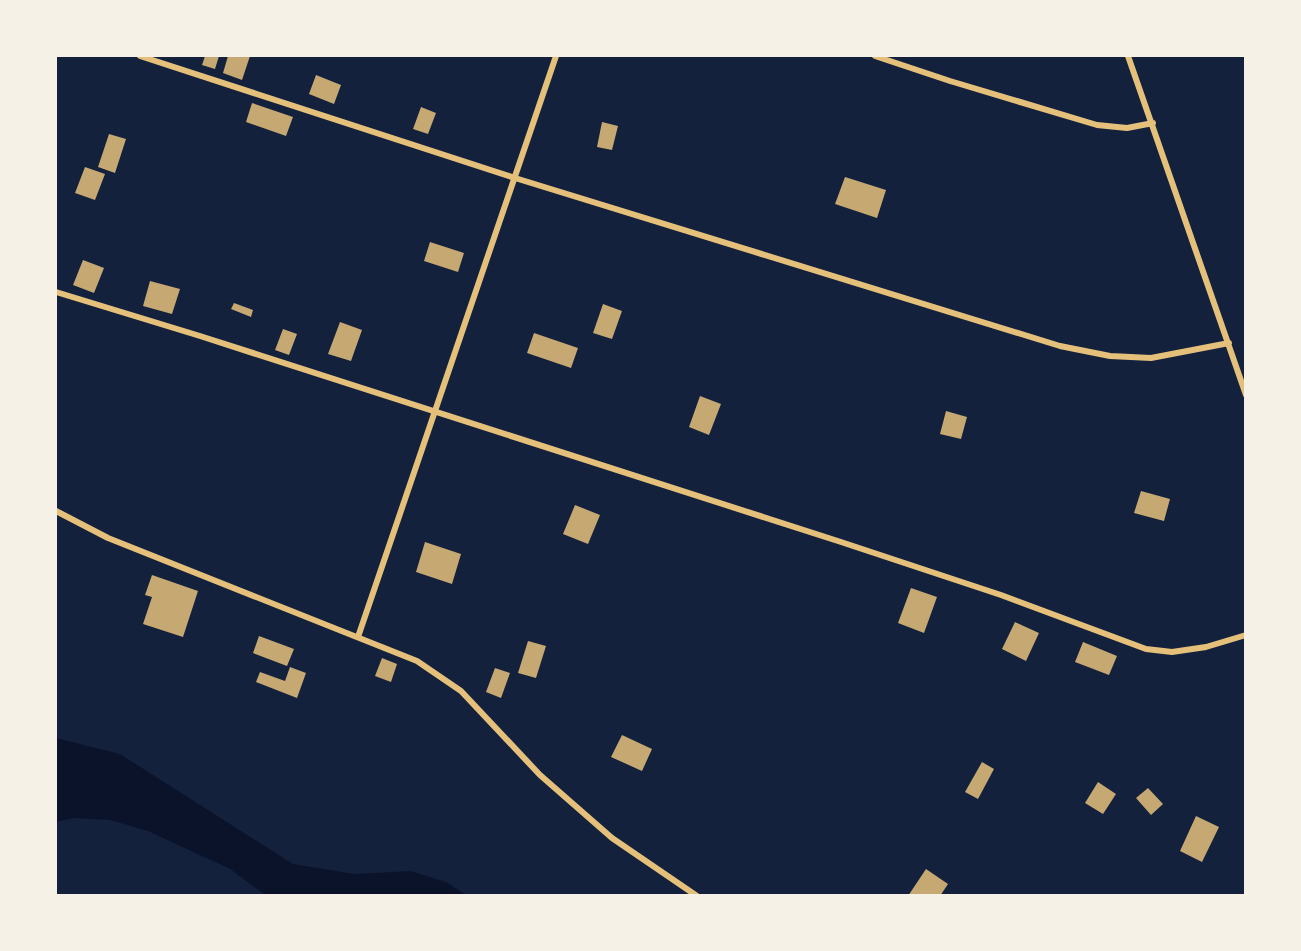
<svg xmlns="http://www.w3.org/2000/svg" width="1301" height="951" font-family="Raleway,sans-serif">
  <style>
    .water { fill: #0b132b }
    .building { fill: #c6a872 }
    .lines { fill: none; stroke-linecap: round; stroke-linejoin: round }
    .minor { stroke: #e5c07b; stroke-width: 6 }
  </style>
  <rect width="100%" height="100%" fill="#14213d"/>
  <path class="water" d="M 56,738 L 120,754 L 293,864 L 355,874 L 411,871 L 446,882 L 466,895 L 265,895 L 230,869 L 148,831 L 110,820 L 74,818 L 56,822 Z"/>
  <path class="building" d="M 205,56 L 219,56 L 215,69 L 202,65 Z
    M 228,56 L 250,56 L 242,80 L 223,73 Z
    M 316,75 L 341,85 L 334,104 L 309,94 Z
    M 252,103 L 293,117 L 286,136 L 246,122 Z
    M 421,107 L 436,113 L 428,134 L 413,129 Z
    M 602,122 L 618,126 L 612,150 L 597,147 Z
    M 109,134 L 126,139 L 115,173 L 98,167 Z
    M 85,167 L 105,174 L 95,200 L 75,193 Z
    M 845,177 L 886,190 L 877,218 L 835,204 Z
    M 430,242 L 464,253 L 458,272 L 424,261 Z
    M 83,260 L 104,268 L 94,293 L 73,285 Z
    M 150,281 L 180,289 L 172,314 L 143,306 Z
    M 234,303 L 253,310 L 251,317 L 231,309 Z
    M 603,304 L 622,311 L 612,339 L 593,333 Z
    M 340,322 L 362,330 L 351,361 L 328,354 Z
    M 283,329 L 297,334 L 289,355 L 275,350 Z
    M 534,333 L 578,348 L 571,368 L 527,353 Z
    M 700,396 L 721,404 L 709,435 L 689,427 Z
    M 946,411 L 967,417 L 961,439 L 940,434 Z
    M 1141,491 L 1170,499 L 1164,521 L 1134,513 Z
    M 575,505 L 600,515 L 588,544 L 563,534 Z
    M 425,542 L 461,554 L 452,584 L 416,572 Z
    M 152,575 L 198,591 L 183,637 L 143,624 L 152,597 L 145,595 Z
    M 911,588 L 937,597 L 924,633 L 898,623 Z
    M 1015,622 L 1039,633 L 1026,661 L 1002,649 Z
    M 259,636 L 294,649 L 287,666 L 253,653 Z
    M 528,641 L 546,646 L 536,678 L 518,673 Z
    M 1083,642 L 1117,656 L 1109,675 L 1075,662 Z
    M 382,658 L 397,664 L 391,682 L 375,676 Z
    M 290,667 L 306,673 L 297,698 L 256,682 L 260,672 L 285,681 Z
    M 495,668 L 510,673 L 501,698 L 486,692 Z
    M 622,735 L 652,749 L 642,771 L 611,757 Z
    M 982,762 L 994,769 L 978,799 L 965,792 Z
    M 1098,782 L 1116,794 L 1103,814 L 1085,803 Z
    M 1148,788 L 1163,804 L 1151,815 L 1136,798 Z
    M 1196,816 L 1219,827 L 1202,862 L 1180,851 Z
    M 926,869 L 948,884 L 940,896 L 908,896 Z"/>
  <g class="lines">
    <path class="minor" d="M 140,56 L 515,178 L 1060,346 L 1110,356 L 1151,358 L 1229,343
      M 875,56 L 950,81 L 1097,125 L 1127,128 L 1153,123
      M 1128,56 L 1246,395
      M 56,292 L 200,336 L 841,542 L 1001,595 L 1146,649 L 1172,652 L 1206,647 L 1246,635
      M 56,511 L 108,538 L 417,661 L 461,691 L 540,775 L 612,838 L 697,896
      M 358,637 L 556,56"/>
  </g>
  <rect width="1301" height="951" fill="none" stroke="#f6f1e7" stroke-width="114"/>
</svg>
